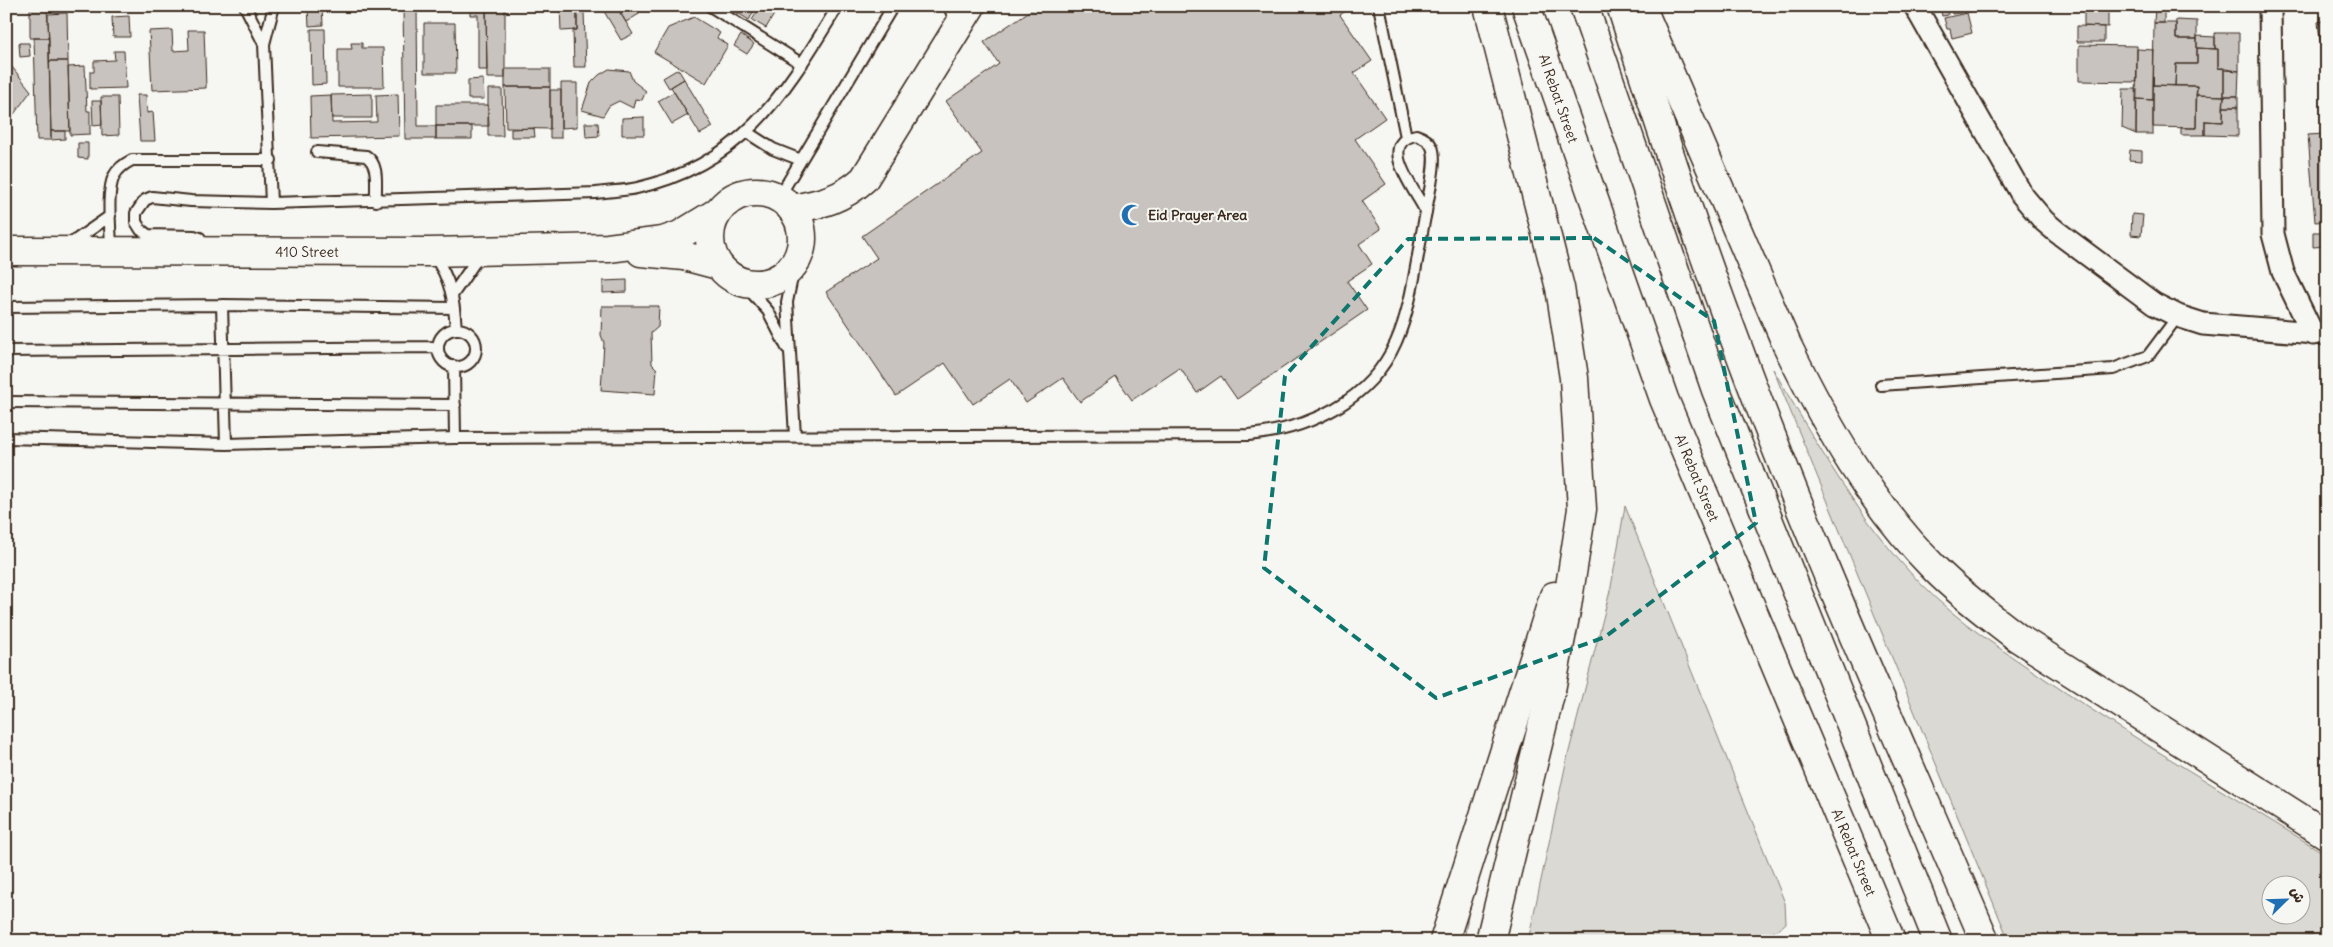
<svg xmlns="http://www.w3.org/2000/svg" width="2333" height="947" font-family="Delius,'Playpen Sans Arabic',sans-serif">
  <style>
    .garden { fill: #dad9d3; stroke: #8a8278; fill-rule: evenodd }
    .building { fill: #c8c3be; stroke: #3b2a1e }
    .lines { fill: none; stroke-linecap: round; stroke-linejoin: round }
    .lane-casing { stroke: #3b2a1e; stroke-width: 14 }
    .street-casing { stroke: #3b2a1e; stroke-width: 25 }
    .secondary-casing { stroke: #3b2a1e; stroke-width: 31 }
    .highway-casing { stroke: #3b2a1e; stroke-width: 31 }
    .lane { stroke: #f6f6f2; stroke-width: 10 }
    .street { stroke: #f6f6f2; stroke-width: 21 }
    .secondary { stroke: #f6f6f2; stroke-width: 28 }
    .highway { stroke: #f6f6f2; stroke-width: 28 }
    .marked { fill: none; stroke: #0f766e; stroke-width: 4; stroke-dasharray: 10 6; stroke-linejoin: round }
    .labels { text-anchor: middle; stroke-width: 4; stroke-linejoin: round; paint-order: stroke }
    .street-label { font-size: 14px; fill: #3b2a1e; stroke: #f6f6f2 }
    .poi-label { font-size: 14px; font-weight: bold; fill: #3b2a1e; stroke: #f6f6f2; text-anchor: start }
  </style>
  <rect width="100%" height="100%" fill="#f6f6f2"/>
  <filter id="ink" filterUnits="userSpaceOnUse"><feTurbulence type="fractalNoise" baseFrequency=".02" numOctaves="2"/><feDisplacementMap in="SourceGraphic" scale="10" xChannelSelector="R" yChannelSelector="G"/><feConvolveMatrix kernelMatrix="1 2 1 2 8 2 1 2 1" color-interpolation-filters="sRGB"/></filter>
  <g filter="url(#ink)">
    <path class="garden" d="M 1773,369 C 1817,444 1859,520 1920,583 C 1959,623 2005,652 2051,683 C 2141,743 2235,798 2327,855 L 2327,932 L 2282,941 L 2009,941 ZM 2270,884 L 2300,884 L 2300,914 L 2270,914 Z
      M 1625,506 L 1785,903 L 1786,923 C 1763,947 1730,928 1702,941 L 1528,941 L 1566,763 L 1611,587 Z
      M 1473,884 L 1464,941 L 1455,941 Z"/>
    <path class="building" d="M 18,6 L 44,6 L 44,7 L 18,8 Z
      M 322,6 L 323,25 L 309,26 L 308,7 Z
      M 403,6 L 417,6 L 418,126 L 436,126 L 436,139 L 405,139 Z
      M 560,6 L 577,6 L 577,30 L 561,31 Z
      M 606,6 L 616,6 L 633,34 L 621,40 L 602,8 Z
      M 616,6 L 635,6 L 639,14 L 626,22 Z
      M 750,6 L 755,9 L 749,20 L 728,7 Z
      M 761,6 L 779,6 L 766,28 L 752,20 Z
      M 1037,6 L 1352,6 L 1340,15 L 1372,61 L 1354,73 L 1385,118 L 1355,139 L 1386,184 L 1362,201 L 1381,229 L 1359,244 L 1372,264 L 1347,281 L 1367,310 L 1237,399 L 1221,376 L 1197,393 L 1180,368 L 1132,400 L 1116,377 L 1080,402 L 1063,378 L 1026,403 L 1010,379 L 973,404 L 945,363 L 896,396 L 826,292 L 877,258 L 862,236 L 982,153 L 946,101 L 999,64 L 984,42 Z
      M 1940,6 L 1947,6 L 1948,15 L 1942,16 Z
      M 1951,6 L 1976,6 L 1976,11 L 1952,14 Z
      M 2084,6 L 2108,6 L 2108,27 L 2084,26 Z
      M 2155,6 L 2173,6 L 2173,12 L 2164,12 L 2164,23 L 2154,23 Z
      M 470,7 L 486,7 L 487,70 L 478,70 L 478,15 L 470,15 Z
      M 486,7 L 505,7 L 505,78 L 487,78 Z
      M 30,9 L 47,9 L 49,38 L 30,38 Z
      M 577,12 L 584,12 L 586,67 L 574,67 L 573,30 L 577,30 Z
      M 67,13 L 68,61 L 49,61 L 48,14 Z
      M 1967,13 L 1972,33 L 1952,38 L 1950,29 L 1947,29 L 1944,18 Z
      M 129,16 L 130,37 L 113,37 L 112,17 Z
      M 694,17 L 720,33 L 717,38 L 728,45 L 706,83 L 654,52 L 668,28 Z
      M 2176,20 L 2197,21 L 2197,39 L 2176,39 Z
      M 2327,20 L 2327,98 L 2318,22 Z
      M 424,23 L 455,23 L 456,73 L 424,73 Z
      M 2154,23 L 2176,23 L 2176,39 L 2197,39 L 2197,64 L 2176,64 L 2175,86 L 2153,85 Z
      M 2077,26 L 2104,27 L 2104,42 L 2077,42 Z
      M 311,29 L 325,29 L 326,84 L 312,85 Z
      M 172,30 L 173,51 L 189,50 L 188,30 L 204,30 L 206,88 L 152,90 L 149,31 Z
      M 2215,33 L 2239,33 L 2239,71 L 2218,68 L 2218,49 L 2215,49 Z
      M 741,35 L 754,44 L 747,54 L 734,46 Z
      M 2197,36 L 2215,37 L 2215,49 L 2197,48 Z
      M 34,38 L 49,38 L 51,140 L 37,140 Z
      M 19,43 L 29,43 L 30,56 L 20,57 Z
      M 351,43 L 362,43 L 362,48 L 383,48 L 384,87 L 338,87 L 338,49 L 352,49 Z
      M 2079,45 L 2137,46 L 2137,82 L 2079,81 Z
      M 2197,48 L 2218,49 L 2218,68 L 2224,68 L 2224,96 L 2196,95 L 2197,86 L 2175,86 L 2176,64 L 2197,64 Z
      M 2137,49 L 2154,50 L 2153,100 L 2136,99 Z
      M 114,51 L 124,51 L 126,88 L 90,89 L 90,72 L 94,72 L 94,61 L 115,60 Z
      M 49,61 L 68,61 L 70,131 L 51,131 Z
      M 85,66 L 87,111 L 90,111 L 90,134 L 70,135 L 68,67 Z
      M 6,67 L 12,67 L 31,91 L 14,114 L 6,115 Z
      M 505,69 L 550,69 L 550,87 L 505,87 Z
      M 609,69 L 629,71 L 633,81 L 646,91 L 642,100 L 635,99 L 633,108 L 619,101 L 609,106 L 603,116 L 582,110 L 591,83 L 599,75 Z
      M 678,69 L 684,79 L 669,88 L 663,78 Z
      M 2224,70 L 2239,71 L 2238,96 L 2224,96 Z
      M 483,79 L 484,99 L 468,99 L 468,80 Z
      M 684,79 L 713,127 L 700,134 L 671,87 Z
      M 561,83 L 577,83 L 577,127 L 561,128 Z
      M 2153,85 L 2197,86 L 2196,128 L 2153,127 Z
      M 505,87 L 550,87 L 550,129 L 506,128 Z
      M 488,89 L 502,89 L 503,136 L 488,136 Z
      M 2123,89 L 2137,89 L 2136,134 L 2122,128 Z
      M 550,90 L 561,90 L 561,138 L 550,138 Z
      M 674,92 L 688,115 L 672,124 L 658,101 Z
      M 372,94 L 372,118 L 332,118 L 331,95 Z
      M 398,94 L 399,136 L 311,138 L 310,96 L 331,95 L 332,123 L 377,122 L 376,95 Z
      M 137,95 L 146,95 L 147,113 L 153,112 L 155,141 L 140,141 Z
      M 2196,95 L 2224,96 L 2223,122 L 2205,121 L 2205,135 L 2181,135 L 2181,128 L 2196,128 Z
      M 2224,96 L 2238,96 L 2238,107 L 2223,107 Z
      M 101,97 L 118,97 L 119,135 L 102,136 Z
      M 2136,99 L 2153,100 L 2153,134 L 2136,134 Z
      M 92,101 L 101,101 L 102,125 L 93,126 Z
      M 436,105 L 488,105 L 489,126 L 436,126 Z
      M 2223,107 L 2238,107 L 2238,136 L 2205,135 L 2205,121 L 2223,122 Z
      M 644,117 L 644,135 L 622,135 L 622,118 Z
      M 585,123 L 598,123 L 599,136 L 586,137 Z
      M 436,126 L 472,126 L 472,139 L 436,139 Z
      M 534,128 L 535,137 L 511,137 L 511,129 Z
      M 51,131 L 65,131 L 65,139 L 51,140 Z
      M 2324,134 L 2327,221 L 2315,222 L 2308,135 Z
      M 78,143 L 88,143 L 88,159 L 78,158 Z
      M 2130,150 L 2142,151 L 2142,161 L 2129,160 Z
      M 2132,214 L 2143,215 L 2141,236 L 2131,235 Z
      M 2313,232 L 2325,232 L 2326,246 L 2313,247 Z
      M 627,280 L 627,292 L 603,293 L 603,281 Z
      M 602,306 L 659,306 L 658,327 L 651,333 L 652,364 L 657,369 L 655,394 L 601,390 L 604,343 L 601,335 Z"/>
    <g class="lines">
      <g class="lane-casing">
        <path id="lane" d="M 245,6 L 264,44
          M 710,6 L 802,64
          M 949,6 L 956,24
          M 1379,6 L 1406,137
          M 748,133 L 773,149 L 801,160
          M 1416,135 C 1422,137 1429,140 1432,147 C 1438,161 1428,196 1426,212 C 1417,192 1375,143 1416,135 Z
          M 317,152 L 366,156 C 380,165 375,186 376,201
          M 779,197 L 893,6
          M 271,203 L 264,44 L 274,6
          M 70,244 L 110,216
          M 206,248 L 200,238 L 194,236 L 148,235 L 141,230 L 136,222 L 136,213 L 145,200 L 152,197 L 191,201 L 271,203 L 596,193 C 609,191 624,191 637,188 C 744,164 785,92 838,6
          M 111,250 C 111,231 106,192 114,176 C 118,168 124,164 132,160 L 271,160
          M 433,255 C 451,278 454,301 456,329
          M 743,283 L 768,311 L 787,348
          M 453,294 L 479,256
          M 222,305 L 226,444
          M 6,307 L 222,305 L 454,308
          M438 348a19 19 0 1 1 38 0a19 19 0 1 1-38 0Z
          M 6,351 L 438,347
          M 454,366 L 455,438
          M 1881,385 L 2113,369 L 2148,356 L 2178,316
          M 6,402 L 455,405
          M 795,436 L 787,302 L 795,263
          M 6,438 L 226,444 L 455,438 L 1249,435 C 1309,429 1370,401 1396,342 C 1413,304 1417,253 1426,212"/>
      </g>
      <g class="street-casing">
        <path id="street" d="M 1915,6 L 2022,195 L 2044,221 L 2057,232 L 2154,304 L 2178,316 L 2203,324 L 2327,334
          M 2270,6 L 2273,234 L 2283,272 L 2313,334"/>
      </g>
      <g class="secondary-casing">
        <g id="secondary">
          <circle cx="756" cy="238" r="46"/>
          <path id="s1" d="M 6,251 L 430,252 L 608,248 L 663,241 L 680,235 L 716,213"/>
          <path d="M 641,252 L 684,256 L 718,265"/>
        </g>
      </g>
      <g class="highway-casing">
        <g id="highway">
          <path d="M 1488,6 L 1560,288 L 1574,378 L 1582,509 L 1567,606 L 1551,690 L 1490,941"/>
          <path id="s2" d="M 1526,6 L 1664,399 L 1891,941"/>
          <path d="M 1584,6 L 1716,390 L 1938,941"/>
          <path d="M 1621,6 C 1658,120 1695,233 1737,345 C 1811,547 1901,743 1985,941"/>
          <path d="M 1641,6 L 1787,345 C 1828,429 1870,503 1936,570 C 1961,595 1990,616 2018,638 L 2327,835"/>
          <path d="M 792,209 C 821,204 842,199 864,179 L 971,6"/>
          <path d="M 1444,941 L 1554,596"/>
        </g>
      </g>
      <use href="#lane" class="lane"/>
      <use href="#street" class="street"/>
      <use href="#secondary" class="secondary"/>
      <use href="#highway" class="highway"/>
    </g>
  </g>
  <path class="marked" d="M 1594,238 L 1714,321 L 1756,523 L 1605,637 L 1436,698 L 1264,568 L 1285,376 L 1408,239 Z"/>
  <defs>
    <g id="mosque-bare" transform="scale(1.725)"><path d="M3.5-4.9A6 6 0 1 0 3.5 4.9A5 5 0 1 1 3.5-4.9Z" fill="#1f6fb2" stroke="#f6f6f2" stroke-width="2.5" paint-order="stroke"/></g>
  </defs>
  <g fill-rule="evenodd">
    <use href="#mosque-bare" x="1132" y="215"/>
  </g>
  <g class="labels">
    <g class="street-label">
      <text dy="5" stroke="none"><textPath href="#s2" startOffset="98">Al Rebat Street</textPath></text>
      <text dy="5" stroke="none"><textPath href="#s1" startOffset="301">410 Street</textPath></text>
      <text dy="5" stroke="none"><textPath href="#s2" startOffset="502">Al Rebat Street</textPath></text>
      <text dy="5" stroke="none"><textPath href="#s2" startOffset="908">Al Rebat Street</textPath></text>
    </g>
    <g class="poi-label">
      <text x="1148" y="220">Eid Prayer Area</text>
    </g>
  </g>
  <rect width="2333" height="947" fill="none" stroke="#f6f6f2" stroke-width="25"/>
  <rect x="12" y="12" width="2308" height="922" fill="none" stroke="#3b2a1e" stroke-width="2" filter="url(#ink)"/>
  <g transform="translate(2286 900) rotate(67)"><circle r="24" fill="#f6f6f2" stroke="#aba49d"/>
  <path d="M0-4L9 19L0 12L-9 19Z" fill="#1f6fb2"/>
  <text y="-8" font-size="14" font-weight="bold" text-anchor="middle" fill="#3b2a1e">ش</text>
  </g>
</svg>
